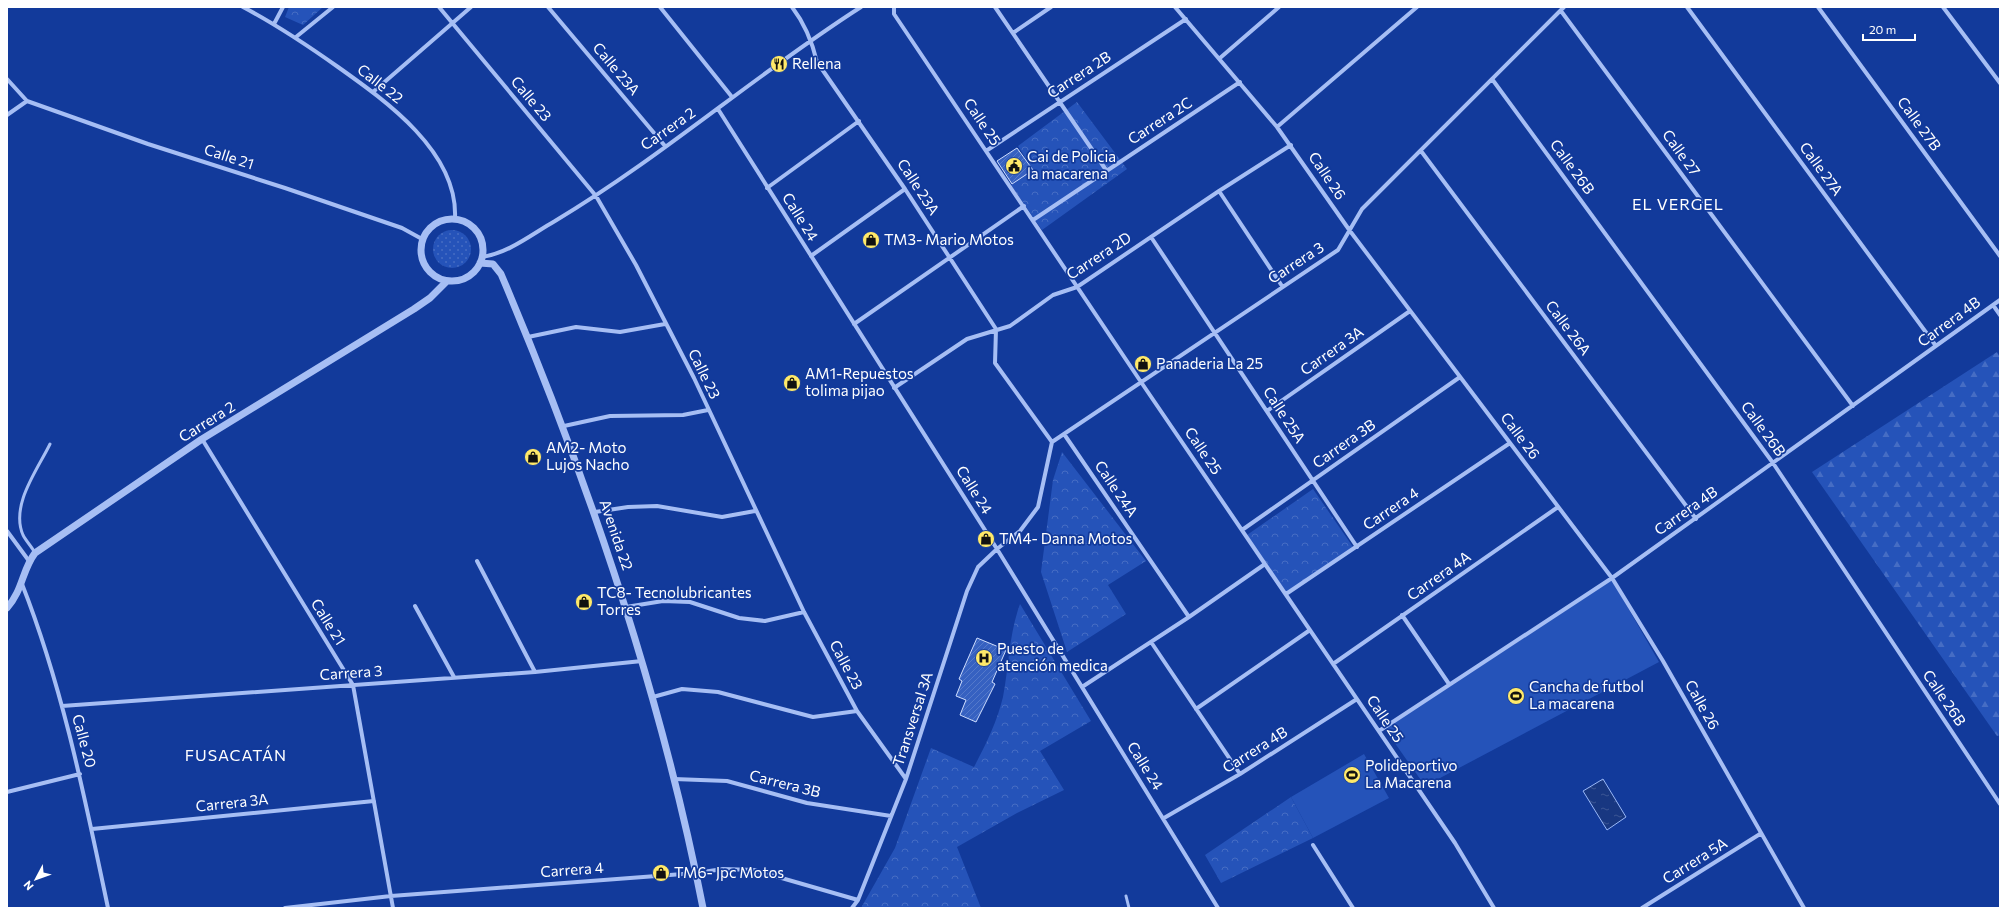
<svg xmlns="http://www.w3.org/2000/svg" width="2007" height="915" font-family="Commissioner,sans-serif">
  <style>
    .grass { fill: url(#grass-dots) }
    .forest { fill: url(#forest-firs) }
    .park { fill: url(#park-crowns) }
    .garden { fill: #2553b9 }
    .water { fill: url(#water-ripples); stroke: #98b7f7 }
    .building { fill: url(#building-hatch); stroke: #ceddfe }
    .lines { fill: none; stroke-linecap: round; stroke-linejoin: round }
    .service { stroke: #a6bef4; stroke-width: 3 }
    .minor { stroke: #a6bef4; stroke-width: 4 }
    .tertiary { stroke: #a6bef4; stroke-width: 7 }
    .labels { text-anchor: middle; stroke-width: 3.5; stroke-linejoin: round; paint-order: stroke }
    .poi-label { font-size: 15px; fill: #fff; stroke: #123a9b; text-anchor: start }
    .street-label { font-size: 15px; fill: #fff; stroke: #123a9b }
    .neighbourhood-label { font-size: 16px; letter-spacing: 1px; fill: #fff; stroke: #123a9b }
  </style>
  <defs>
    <pattern id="grass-dots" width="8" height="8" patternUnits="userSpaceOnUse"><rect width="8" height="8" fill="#2553b9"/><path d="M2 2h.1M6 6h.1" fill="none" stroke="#466dc4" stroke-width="1.8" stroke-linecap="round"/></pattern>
    <pattern id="forest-firs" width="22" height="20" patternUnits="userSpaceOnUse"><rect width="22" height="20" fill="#2553b9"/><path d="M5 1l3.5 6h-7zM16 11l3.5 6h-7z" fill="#466dc4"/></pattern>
    <pattern id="park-crowns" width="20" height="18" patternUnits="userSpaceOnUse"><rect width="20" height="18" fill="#2553b9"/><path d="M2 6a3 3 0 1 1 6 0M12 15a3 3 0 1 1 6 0" fill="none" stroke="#466dc4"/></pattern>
    <pattern id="water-ripples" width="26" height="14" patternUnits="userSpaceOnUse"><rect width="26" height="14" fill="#183781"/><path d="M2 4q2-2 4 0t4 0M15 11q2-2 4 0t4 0" fill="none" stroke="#3b5594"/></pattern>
    <pattern id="building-hatch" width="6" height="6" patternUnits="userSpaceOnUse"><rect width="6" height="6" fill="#3661c1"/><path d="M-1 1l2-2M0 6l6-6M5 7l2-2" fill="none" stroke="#5479ca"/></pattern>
  </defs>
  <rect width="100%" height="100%" fill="#123a9b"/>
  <path class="grass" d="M433 249a19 19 0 1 1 38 0a19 19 0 1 1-38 0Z"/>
  <path class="forest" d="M 1997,352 L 2000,357 L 2000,735 L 1997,736 L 1812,472 Z"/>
  <path class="park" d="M 289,7 L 323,7 L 303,25 L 285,17 Z
    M 1077,102 L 1127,169 L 1042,230 L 1011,185 L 1033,170 L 1018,146 Z
    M 1062,452 L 1146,561 L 1108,585 L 1126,614 L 1067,652 L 1041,572 L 1053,480 Z
    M 1313,489 L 1353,547 L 1286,592 L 1247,535 Z
    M 1020,604 L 1091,721 L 1040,751 L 1064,790 L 1017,813 L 957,847 L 981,908 L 861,908 L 895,848 L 931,748 L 974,767 C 986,744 997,722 1003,697 C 1009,666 1009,634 1020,604 Z
    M 1291,797 L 1313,838 L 1221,883 L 1205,855 Z"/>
  <path class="garden" d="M 1612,580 L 1659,662 L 1425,786 L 1385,729 Z
    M 1364,754 L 1389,798 L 1313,838 L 1291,797 Z"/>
  <path class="water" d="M 1603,779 L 1626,817 L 1607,830 L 1583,791 Z"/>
  <path class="building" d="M 1017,148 L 1033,170 L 1012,184 L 997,161 Z
    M 977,638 L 1006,650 L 992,682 L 995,684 L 976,722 L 960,715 L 966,700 L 956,696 L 962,681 L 959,679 Z"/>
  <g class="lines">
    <path class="service" d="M 35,553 C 32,547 26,541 23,535 C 10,505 38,469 50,444
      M 1126,896 L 1129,908"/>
    <path class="minor" d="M 243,7 C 277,25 307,45 338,67 C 386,101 458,152 455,218
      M 439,7 L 596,196 L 636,265 L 694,378 L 804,612 L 857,711 L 906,779
      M 548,7 L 665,146
      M 660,7 L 732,97
      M 792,7 C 805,24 812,41 817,62 L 905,189 L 996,329 L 995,363 L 1052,442
      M 894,7 L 894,14 L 1141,382 L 1455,843 L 1494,908
      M 995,7 L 1106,170
      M 1175,7 L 1277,127 L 1350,231 L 1612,578 L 1663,661 L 1804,908
      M 1687,7 L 1936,346
      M 1818,7 L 2000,256
      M 1943,7 L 2000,83
      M 1561,11 L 1853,406
      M 274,24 L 283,7
      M 1013,33 L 1051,7
      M 296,37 L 333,7
      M 1220,58 L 1279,7
      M 7,79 L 27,101 L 148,144 L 285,188 L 402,228 L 422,239
      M 1492,79 L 1773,463 L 2000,804
      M 373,92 L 471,7
      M 718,109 L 997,549 L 1218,908
      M 7,115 L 27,101
      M 1277,127 L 1417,7
      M 986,151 L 1186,19
      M 1421,151 L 1696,519
      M 767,188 L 859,121
      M 1219,191 L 1282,286
      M 1033,220 L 1240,82
      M 1151,237 L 1357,547
      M 811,256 L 905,189
      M 482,257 C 509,253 532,234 555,221 C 662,157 756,74 861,7
      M 1993,305 L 2000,315
      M 854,324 L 1024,206
      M 528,337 L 576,327 L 620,332 L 665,324
      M 894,388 L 967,339 L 1010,326 L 1053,295 L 1077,287 L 1219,191 L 1291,145
      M 1267,411 L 1410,311
      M 564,426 L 610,416 L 683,415 L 708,410
      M 1064,434 L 1189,617
      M 202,439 L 353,685 L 393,908
      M 1052,442 L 1338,250 L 1362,209 L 1564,7
      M 595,512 L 628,507 L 657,506 L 722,517 L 755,511
      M 1242,530 L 1460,377
      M 7,531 L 29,561
      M 477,561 L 535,672
      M 22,584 C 63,688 85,799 108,908
      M 1286,594 L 1510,443
      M 415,606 L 454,677
      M 626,607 L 663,601 L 690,602 L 739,618 L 765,621 L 804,612
      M 1402,615 L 1449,684
      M 1151,642 L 1240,774
      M 1333,664 L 1558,507
      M 1082,687 L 1189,617 L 1265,564
      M 653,697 L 682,689 L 718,692 L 813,717 L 857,711
      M 62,706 L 535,672 L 642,661
      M 1196,709 L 1310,630
      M 1379,731 L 1612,578 L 2000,300
      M 674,779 L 727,781 L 807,803 L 891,816
      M 7,792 L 80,774
      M 1164,818 L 1240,774 L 1357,699
      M 92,829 L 374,801
      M 1313,845 L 1353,908
      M 285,908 L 391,896 L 696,873 L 723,869 L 754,870 L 858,900
      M 852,908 L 858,900 L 906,779 L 967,591 L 978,567 L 997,549 L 1020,531 L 1038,507 L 1052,442
      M 1642,908 L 1760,834"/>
    <path class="tertiary" d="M421 250a31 31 0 1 1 62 0a31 31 0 1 1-62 0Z
      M 480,263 L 493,264 L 501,274 C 588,479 660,689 703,908
      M 7,608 C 23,590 22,570 35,553 L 202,439 L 414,309 L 430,298 L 447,281"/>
  </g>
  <defs>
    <g id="restaurant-disc" transform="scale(0.9)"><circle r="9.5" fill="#ffe969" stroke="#123a9b"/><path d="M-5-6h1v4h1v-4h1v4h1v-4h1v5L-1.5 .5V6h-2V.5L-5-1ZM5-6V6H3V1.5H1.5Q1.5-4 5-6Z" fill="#111"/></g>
    <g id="civic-disc" transform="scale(0.9)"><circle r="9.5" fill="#ffe969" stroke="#123a9b"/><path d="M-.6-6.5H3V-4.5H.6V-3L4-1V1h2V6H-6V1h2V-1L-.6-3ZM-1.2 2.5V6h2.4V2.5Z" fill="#111"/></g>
    <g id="shop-disc" transform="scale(0.9)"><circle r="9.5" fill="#ffe969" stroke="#123a9b"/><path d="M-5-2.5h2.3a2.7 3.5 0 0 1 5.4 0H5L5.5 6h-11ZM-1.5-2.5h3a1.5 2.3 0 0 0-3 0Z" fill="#111"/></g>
    <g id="hospital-disc" transform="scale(0.9)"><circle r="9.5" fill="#ffe969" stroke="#123a9b"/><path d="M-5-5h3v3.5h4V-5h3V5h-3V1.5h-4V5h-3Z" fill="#111"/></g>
    <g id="stadium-disc" transform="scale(0.9)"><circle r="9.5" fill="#ffe969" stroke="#123a9b"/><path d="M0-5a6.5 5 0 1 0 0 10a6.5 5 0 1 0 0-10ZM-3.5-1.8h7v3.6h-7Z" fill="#111"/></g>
  </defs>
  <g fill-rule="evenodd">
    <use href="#restaurant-disc" x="779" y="64"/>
    <use href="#civic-disc" x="1014" y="166"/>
    <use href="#shop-disc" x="871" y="240"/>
    <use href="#shop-disc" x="1143" y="364"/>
    <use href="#shop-disc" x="792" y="383"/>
    <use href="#shop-disc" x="533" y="457"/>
    <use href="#shop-disc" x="986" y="539"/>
    <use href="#shop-disc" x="584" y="602"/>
    <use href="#hospital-disc" x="984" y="658"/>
    <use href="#stadium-disc" x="1516" y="696"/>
    <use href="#stadium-disc" x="1352" y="775"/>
    <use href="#shop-disc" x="661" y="873"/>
  </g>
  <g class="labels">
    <g class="poi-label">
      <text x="792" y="69">Rellena</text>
      <text x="1027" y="162">Cai de Policia<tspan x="1027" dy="17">la macarena</tspan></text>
      <text x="884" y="245">TM3- Mario Motos</text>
      <text x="1156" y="369">Panaderia La 25</text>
      <text x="805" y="379">AM1-Repuestos<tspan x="805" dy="17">tolima pijao</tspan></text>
      <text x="546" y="453">AM2- Moto<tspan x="546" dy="17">Lujos Nacho</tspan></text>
      <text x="999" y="544">TM4- Danna Motos</text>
      <text x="597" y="598">TC8- Tecnolubricantes<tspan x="597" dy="17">Torres</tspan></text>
      <text x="997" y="654">Puesto de<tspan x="997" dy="17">atención medica</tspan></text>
      <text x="1529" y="692">Cancha de futbol<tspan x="1529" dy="17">La macarena</tspan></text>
      <text x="1365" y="771">Polideportivo<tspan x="1365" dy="17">La Macarena</tspan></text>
      <text x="674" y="878">TM6- Jpc Motos</text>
    </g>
    <g class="street-label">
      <text transform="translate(616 69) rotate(50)" y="5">Calle 23A</text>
      <text transform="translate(1079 75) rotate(-33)" y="5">Carrera 2B</text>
      <text transform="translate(380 84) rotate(38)" y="5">Calle 22</text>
      <text transform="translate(531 99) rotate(50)" y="5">Calle 23</text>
      <text transform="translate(1160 121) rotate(-33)" y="5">Carrera 2C</text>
      <text transform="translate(982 122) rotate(56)" y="5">Calle 25</text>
      <text transform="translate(1919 124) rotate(54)" y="5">Calle 27B</text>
      <text transform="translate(668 129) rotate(-35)" y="5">Carrera 2</text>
      <text transform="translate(1681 153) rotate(54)" y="5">Calle 27</text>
      <text transform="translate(229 157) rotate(18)" y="5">Calle 21</text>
      <text transform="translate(1572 167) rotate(54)" y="5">Calle 26B</text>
      <text transform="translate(1821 169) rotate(54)" y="5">Calle 27A</text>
      <text transform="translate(1327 176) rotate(56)" y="5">Calle 26</text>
      <text transform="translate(918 187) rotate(57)" y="5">Calle 23A</text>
      <text transform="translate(800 217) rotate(58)" y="5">Calle 24</text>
      <text transform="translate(1099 256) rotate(-33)" y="5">Carrera 2D</text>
      <text transform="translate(1296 263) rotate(-33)" y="5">Carrera 3</text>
      <text transform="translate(1949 322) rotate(-36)" y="5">Carrera 4B</text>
      <text transform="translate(1568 328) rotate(53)" y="5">Calle 26A</text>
      <text transform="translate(1332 351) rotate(-35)" y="5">Carrera 3A</text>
      <text transform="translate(704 374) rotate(64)" y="5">Calle 23</text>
      <text transform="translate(1284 415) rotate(57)" y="5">Calle 25A</text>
      <text transform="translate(207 422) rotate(-32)" y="5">Carrera 2</text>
      <text transform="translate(1763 429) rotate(54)" y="5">Calle 26B</text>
      <text transform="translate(1520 436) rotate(53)" y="5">Calle 26</text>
      <text transform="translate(1344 444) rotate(-35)" y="5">Carrera 3B</text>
      <text transform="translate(1203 451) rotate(56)" y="5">Calle 25</text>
      <text transform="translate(1116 489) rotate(56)" y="5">Calle 24A</text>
      <text transform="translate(974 490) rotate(58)" y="5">Calle 24</text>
      <text transform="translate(1391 509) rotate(-34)" y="5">Carrera 4</text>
      <text transform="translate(1686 511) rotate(-35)" y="5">Carrera 4B</text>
      <text transform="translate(616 535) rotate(71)" y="5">Avenida 22</text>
      <text transform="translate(1439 576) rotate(-35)" y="5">Carrera 4A</text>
      <text transform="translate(328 622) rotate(58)" y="5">Calle 21</text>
      <text transform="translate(846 665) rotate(62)" y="5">Calle 23</text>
      <text transform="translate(351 673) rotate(-4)" y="5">Carrera 3</text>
      <text transform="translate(1944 698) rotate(56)" y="5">Calle 26B</text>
      <text transform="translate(1702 705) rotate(61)" y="5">Calle 26</text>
      <text transform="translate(913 719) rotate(-72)" y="5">Transversal 3A</text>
      <text transform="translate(1385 719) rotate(56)" y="5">Calle 25</text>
      <text transform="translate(84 741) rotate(75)" y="5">Calle 20</text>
      <text transform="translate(1255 750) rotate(-32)" y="5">Carrera 4B</text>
      <text transform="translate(1145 766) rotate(58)" y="5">Calle 24</text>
      <text transform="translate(785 784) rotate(14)" y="5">Carrera 3B</text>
      <text transform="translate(232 803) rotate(-6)" y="5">Carrera 3A</text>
      <text transform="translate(1695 861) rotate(-32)" y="5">Carrera 5A</text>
      <text transform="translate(572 870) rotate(-4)" y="5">Carrera 4</text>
    </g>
    <g class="neighbourhood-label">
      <text x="1678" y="210">EL VERGEL</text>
      <text x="236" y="761">FUSACATÁN</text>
    </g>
  </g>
  <rect width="2007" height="915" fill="none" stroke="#ffffff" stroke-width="16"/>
  <g transform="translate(36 879) rotate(229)" stroke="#123a9b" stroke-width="3" paint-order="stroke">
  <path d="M0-3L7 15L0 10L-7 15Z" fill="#ffffff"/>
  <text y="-6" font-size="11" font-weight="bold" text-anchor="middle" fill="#ffffff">N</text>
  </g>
  <path d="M1863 34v6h52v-6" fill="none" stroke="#ffffff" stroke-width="2"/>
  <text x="1869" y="34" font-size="12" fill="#ffffff" stroke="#123a9b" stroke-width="3" paint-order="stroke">20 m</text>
</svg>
